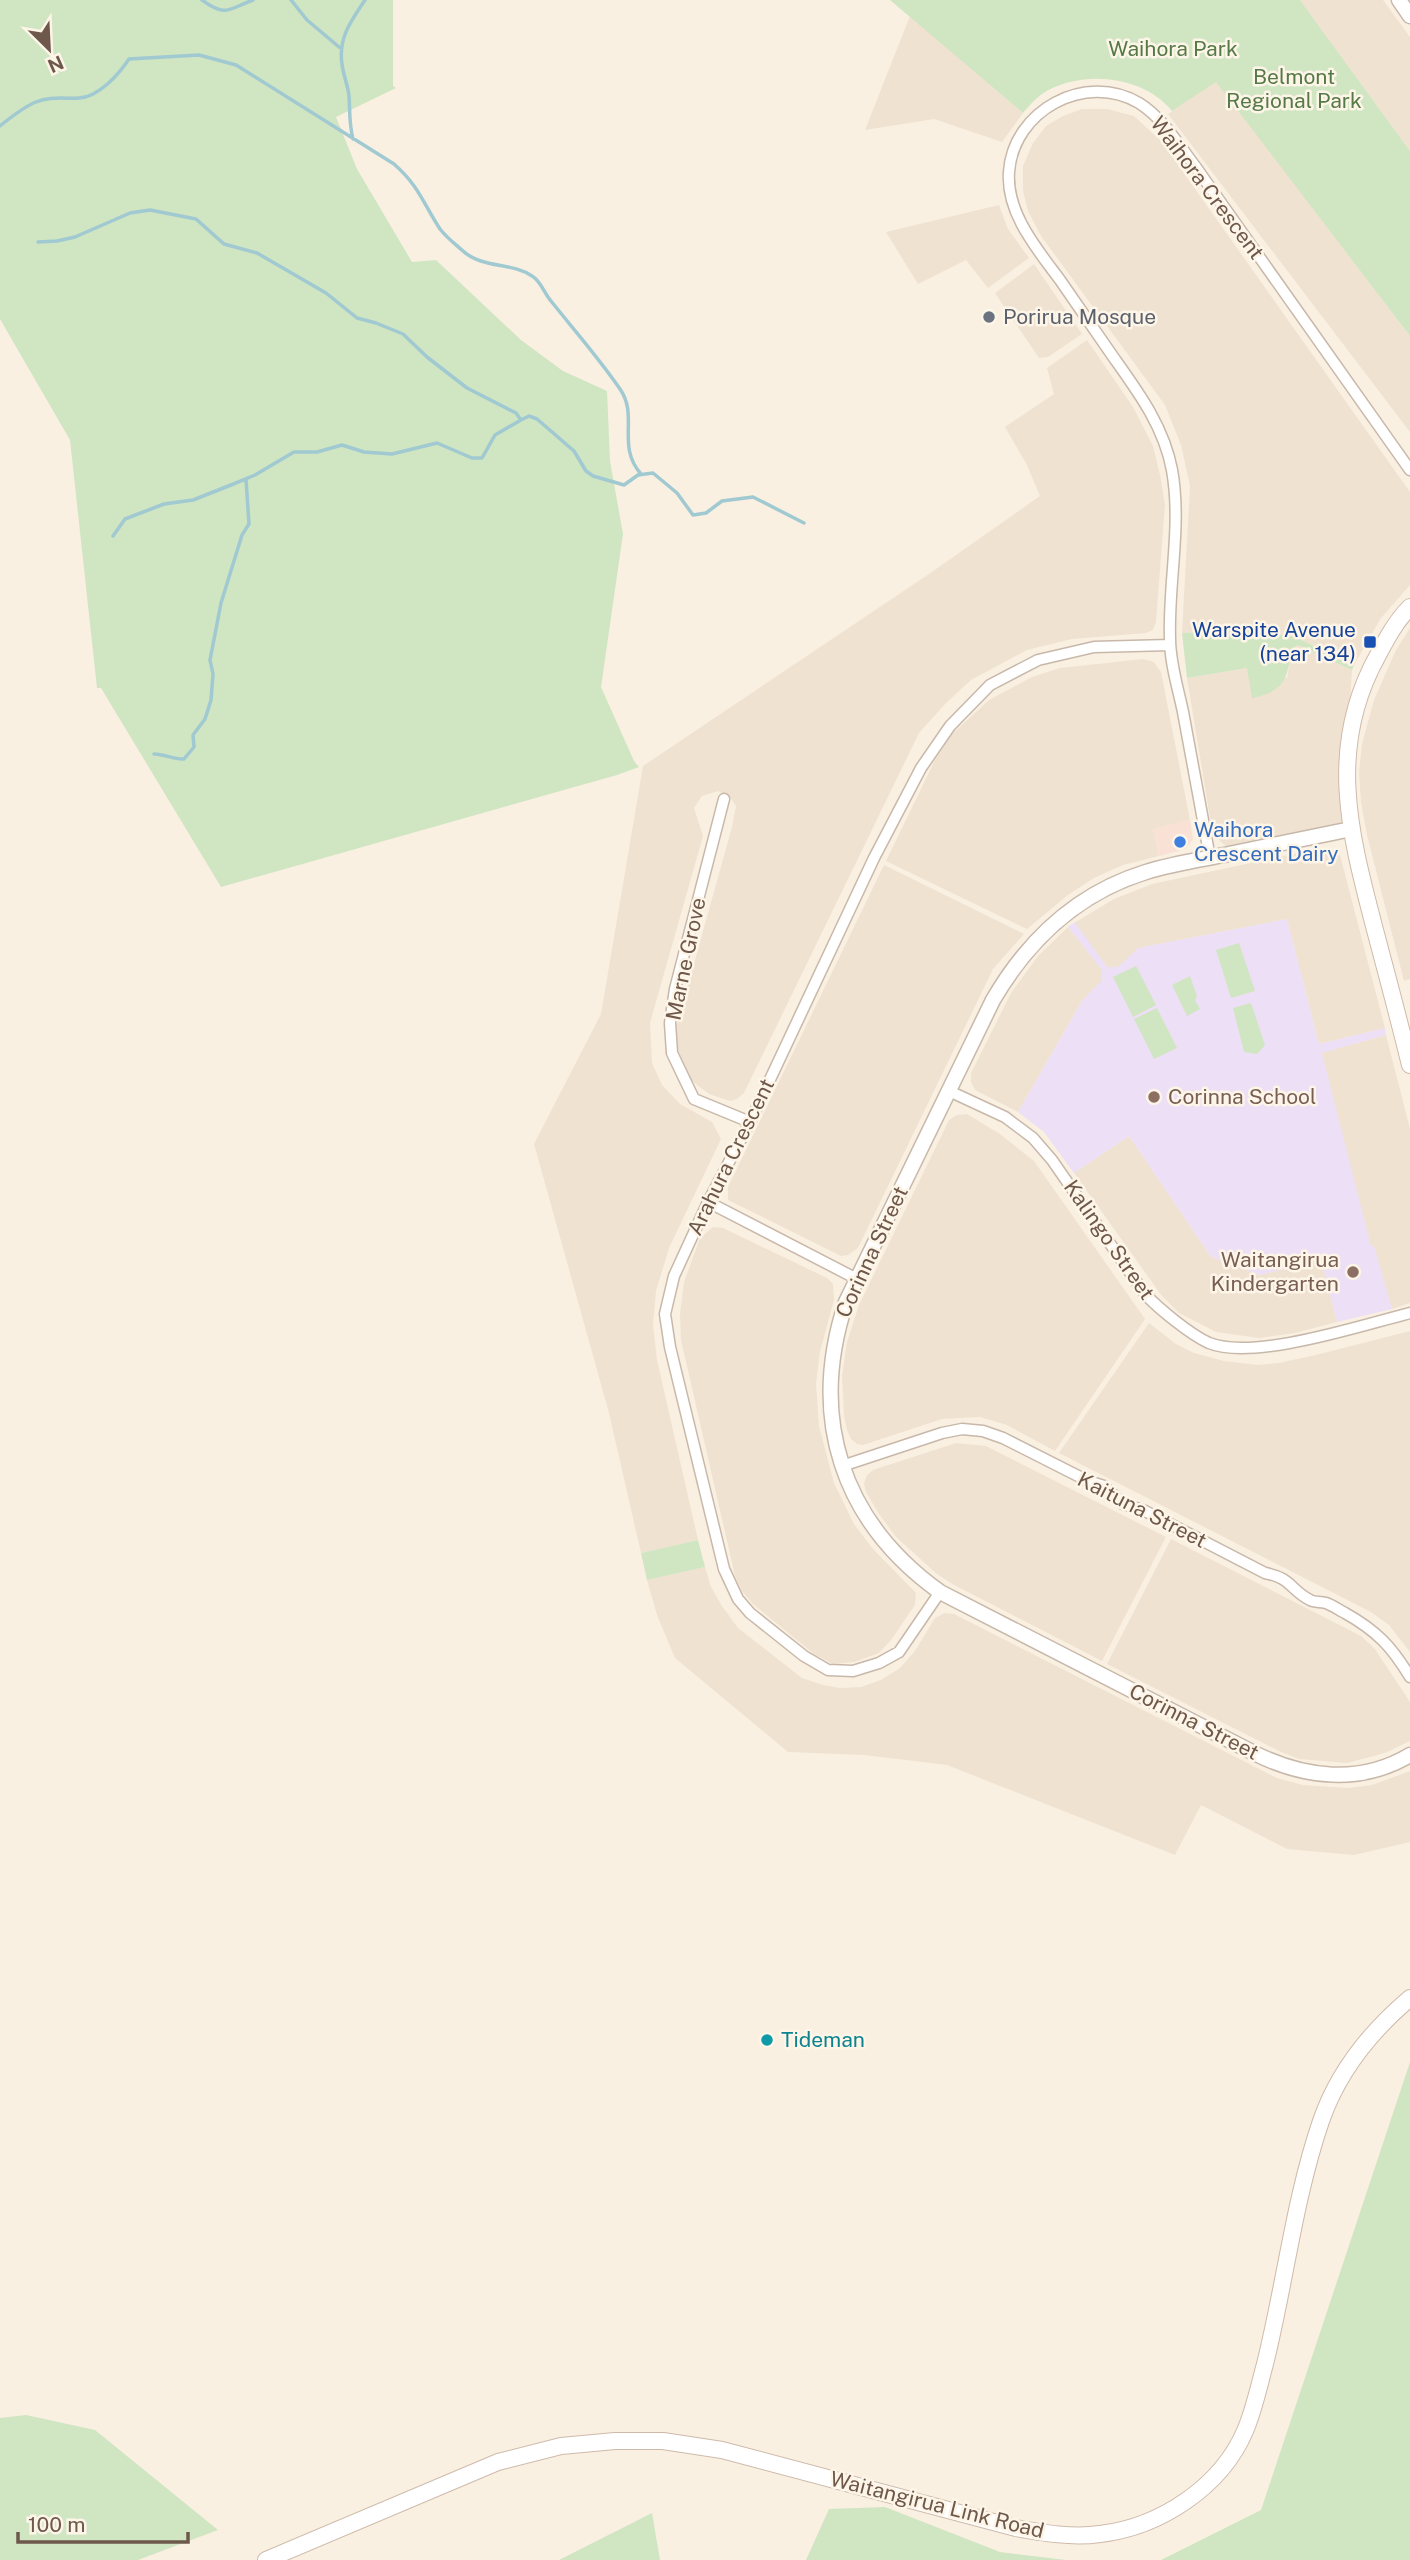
<svg xmlns="http://www.w3.org/2000/svg" width="1410" height="2560" font-family="'Public Sans',sans-serif">
  <style>
    .residential { fill: #f0e2d1 }
    .commercial { fill: #f9e1d6 }
    .education { fill: #eddff5 }
    .green { fill: #d0e5c2 }
    .lines { fill: none; stroke-linecap: round; stroke-linejoin: round }
    .stream { stroke: #a0c9d1; stroke-width: 3.5 }
    .minor-casing { stroke: #c8b8aa; stroke-width: 13 }
    .tertiary-casing { stroke: #c8b8aa; stroke-width: 17 }
    .secondary-casing { stroke: #cebaaa; stroke-width: 18 }
    .minor { stroke: #fff; stroke-width: 10 }
    .tertiary { stroke: #fff; stroke-width: 14 }
    .secondary { stroke: #fff; stroke-width: 16 }
    .worship-dot { fill: #6b7280; stroke: #fdf5e7; stroke-width: 2.5 }
    .transit-dot { fill: #1a4fb4; stroke: #fdf5e7; stroke-width: 2.5 }
    .shop-dot { fill: #3f7fe0; stroke: #fdf5e7; stroke-width: 2.5 }
    .education-dot { fill: #8d6e63; stroke: #fdf5e7; stroke-width: 2.5 }
    .culture-dot { fill: #0f9aa8; stroke: #fdf5e7; stroke-width: 2.5 }
    .labels { text-anchor: middle; stroke-width: 5; stroke-linejoin: round; paint-order: stroke }
    .park-label { font-size: 21px; fill: #557947; stroke: #fdf5e7 }
    .street-label { font-size: 21px; fill: #6e584b; stroke: #fdf5e7 }
    .worship-label { font-size: 21px; fill: #5b616d; stroke: #fdf5e7; text-anchor: start }
    .transit-label { font-size: 21px; fill: #164399; stroke: #fdf5e7; text-anchor: end }
    .shop-label { font-size: 21px; fill: #366cbe; stroke: #fdf5e7; text-anchor: start }
    .education-label { font-size: 21px; fill: #785e54; stroke: #fdf5e7; text-anchor: start }
    .culture-label { font-size: 21px; fill: #0d838f; stroke: #fdf5e7; text-anchor: start }
  </style>
  <rect width="100%" height="100%" fill="#f9f0e2"/>
  <path class="residential" d="M 1300,0 L 1383,0 L 1410,37 L 1410,151 Z
    M 910,16 L 1023,113 L 1002,142 L 934,119 L 865,130 Z
    M 1216,81 L 1410,336 L 1410,432 L 1168,114 Z
    M 1082,109 L 1107,109 L 1134,116 L 1161,141 L 1410,492 L 1410,585 L 1381,618 L 1354,665 L 1295,637 L 1247,630 L 1182,633 L 1190,486 L 1181,445 L 1165,405 L 1041,236 L 1028,211 L 1023,191 L 1023,166 L 1033,143 L 1046,126 L 1063,116 Z
    M 999,205 L 1008,229 L 1029,258 L 988,288 L 966,260 L 918,284 L 886,232 Z
    M 1034,264 L 1082,334 L 1048,357 L 1039,358 L 995,293 Z
    M 1087,340 L 1133,407 L 1153,446 L 1160,475 L 1165,505 L 1156,622 L 1153,630 L 1146,633 L 1072,639 L 1027,650 L 971,680 L 946,703 L 919,733 L 744,1093 L 737,1099 L 730,1101 L 709,1094 L 692,1081 L 679,1053 L 675,1032 L 732,827 L 736,806 L 730,797 L 718,791 L 702,796 L 694,808 L 703,836 L 650,1023 L 652,1063 L 662,1085 L 680,1104 L 712,1122 L 721,1139 L 669,1248 L 656,1291 L 653,1325 L 657,1360 L 698,1540 L 641,1553 L 609,1413 L 534,1144 L 601,1014 L 643,766 L 929,574 L 1040,496 L 1027,465 L 1005,427 L 1054,394 L 1047,368 Z
    M 1410,628 L 1410,979 L 1404,981 L 1367,835 L 1361,802 L 1359,772 L 1362,744 L 1374,700 L 1396,650 Z
    M 1299,645 L 1352,670 L 1350,704 L 1339,771 L 1344,823 L 1228,848 L 1217,838 L 1212,830 L 1187,678 L 1247,668 L 1287,678 L 1292,647 Z
    M 1143,659 L 1154,662 L 1161,672 L 1190,820 L 1153,829 L 1159,856 L 1123,865 L 1094,878 L 1068,895 L 1027,929 L 886,861 L 935,760 L 951,735 L 989,700 L 1032,677 L 1060,668 Z
    M 1317,849 L 1332,849 L 1340,855 L 1385,1028 L 1319,1044 L 1287,919 L 1139,948 L 1118,967 L 1107,967 L 1074,923 L 1114,899 L 1152,884 Z
    M 884,865 L 1024,934 L 993,969 L 858,1248 L 848,1255 L 841,1256 L 728,1200 L 728,1187 Z
    M 1068,927 L 1103,971 L 1101,982 L 1082,1001 L 1018,1112 L 975,1090 L 971,1082 L 971,1073 L 1011,993 L 1038,956 Z
    M 1386,1035 L 1410,1129 L 1410,1303 L 1392,1309 L 1373,1246 L 1371,1247 L 1321,1053 Z
    M 967,1114 L 1000,1134 L 1034,1161 L 1145,1319 L 1055,1451 L 1007,1425 L 980,1417 L 942,1419 L 863,1445 L 857,1444 L 851,1439 L 847,1430 L 844,1416 L 842,1376 L 847,1342 L 859,1305 L 949,1120 L 957,1115 Z
    M 1129,1136 L 1211,1257 L 1260,1275 L 1321,1259 L 1337,1322 L 1295,1333 L 1259,1338 L 1216,1332 L 1179,1313 L 1162,1296 L 1074,1173 Z
    M 713,1227 L 723,1228 L 827,1278 L 833,1284 L 834,1300 L 820,1352 L 816,1384 L 819,1426 L 834,1483 L 854,1524 L 873,1549 L 916,1593 L 915,1605 L 891,1640 L 879,1653 L 854,1662 L 833,1664 L 814,1654 L 753,1604 L 742,1591 L 735,1576 L 681,1340 L 680,1314 L 684,1282 L 700,1238 Z
    M 1149,1323 L 1176,1344 L 1194,1353 L 1224,1361 L 1258,1365 L 1279,1363 L 1316,1355 L 1410,1331 L 1410,1652 L 1389,1625 L 1371,1612 L 1059,1453 Z
    M 956,1443 L 986,1446 L 1166,1537 L 1102,1661 L 954,1585 L 937,1574 L 896,1537 L 879,1514 L 866,1492 L 864,1483 L 867,1475 L 873,1470 Z
    M 1171,1539 L 1361,1636 L 1375,1649 L 1410,1702 L 1410,1741 L 1385,1753 L 1347,1763 L 1299,1759 L 1281,1752 L 1107,1664 Z
    M 705,1567 L 711,1587 L 722,1606 L 738,1628 L 802,1678 L 823,1685 L 840,1688 L 861,1687 L 881,1680 L 900,1668 L 915,1651 L 935,1618 L 945,1613 L 954,1614 L 1277,1778 L 1303,1785 L 1348,1788 L 1372,1785 L 1410,1771 L 1410,1842 L 1354,1855 L 1287,1849 L 1201,1805 L 1175,1855 L 947,1765 L 864,1755 L 788,1752 L 675,1658 L 657,1615 L 647,1580 Z"/>
  <path class="commercial" d="M 1190,820 L 1193,839 L 1186,849 L 1159,856 L 1153,829 Z"/>
  <path class="education" d="M 1287,919 L 1319,1044 L 1385,1028 L 1386,1035 L 1322,1053 L 1371,1246 L 1374,1246 L 1392,1309 L 1337,1322 L 1321,1260 L 1260,1275 L 1211,1257 L 1129,1136 L 1074,1173 L 1044,1132 L 1018,1112 L 1082,1001 L 1101,981 L 1102,970 L 1068,927 L 1075,922 L 1107,967 L 1118,967 L 1138,948 Z"/>
  <path class="green" d="M 0,0 L 393,0 L 393,86 L 396,88 L 336,117 L 357,169 L 412,262 L 436,260 L 521,340 L 563,371 L 607,391 L 610,461 L 623,534 L 601,687 L 634,761 L 639,767 L 617,775 L 221,887 L 101,688 L 97,688 L 70,440 L 0,319 Z
    M 890,0 L 1300,0 L 1410,151 L 1410,336 L 1216,82 L 1172,111 C 1143,75 1080,69 1042,94 C 1035,99 1029,106 1023,113 Z
    M 1247,630 L 1295,637 L 1354,665 L 1352,670 L 1298,645 L 1292,648 C 1287,678 1286,691 1252,698 L 1247,668 L 1187,678 L 1182,633 Z
    M 1239,943 L 1255,991 L 1231,998 L 1216,950 Z
    M 1136,966 L 1156,1005 L 1133,1017 L 1113,977 Z
    M 1190,976 L 1197,996 L 1195,1000 L 1200,1009 L 1187,1016 L 1172,985 Z
    M 1251,1003 L 1265,1045 L 1257,1054 L 1244,1052 L 1233,1008 Z
    M 1157,1008 L 1177,1048 L 1154,1059 L 1134,1019 Z
    M 698,1540 L 705,1567 L 647,1580 L 641,1553 Z
    M 1410,2062 L 1410,2560 L 1161,2560 L 1261,2510 Z
    M 26,2415 L 95,2430 L 218,2530 L 138,2560 L 0,2560 L 0,2418 Z
    M 885,2507 L 1000,2552 L 1066,2560 L 806,2560 L 829,2509 Z
    M 652,2513 L 660,2560 L 559,2560 Z"/>
  <g class="lines">
    <path class="stream" d="M 202,0 C 227,18 228,9 253,0
      M 291,0 L 307,20 L 339,47
      M 0,126 C 11,117 24,107 36,102 C 50,96 65,99 79,98 C 99,97 119,74 129,59 L 199,55 L 236,65 L 394,164 C 419,186 423,203 440,229 C 446,237 455,244 463,251 C 483,269 512,262 532,276 C 541,281 544,293 551,301 C 574,330 599,358 620,389 C 639,416 616,446 641,474
      M 353,139 C 349,124 350,111 349,96 C 348,85 343,75 342,64 C 338,38 351,21 365,0
      M 38,242 L 57,241 L 75,237 L 130,213 L 150,210 L 196,219 L 224,244 L 257,253 L 326,293 L 357,318 L 376,323 L 403,334 L 427,357 L 467,388 L 516,413 L 521,420 L 529,416 L 537,419 L 574,451 L 586,471 L 593,476 L 624,485 L 638,475 L 653,473 L 677,493 L 693,515 L 706,513 L 722,501 L 753,497 L 804,523
      M 113,536 L 125,519 L 164,504 L 193,500 L 231,485 L 255,475 L 294,452 L 317,452 L 342,445 L 364,452 L 392,454 L 437,443 L 472,458 L 482,458 L 495,435 L 521,420
      M 154,754 C 165,754 174,760 184,759 L 194,747 L 193,735 L 205,719 L 211,700 L 213,674 L 210,660 L 221,603 L 242,535 L 249,524 L 246,479"/>
    <g class="minor-casing">
      <path id="minor" d="M 724,799 L 675,989 L 670,1023 L 672,1053 L 694,1099 L 750,1122
        M 1210,858 C 1201,809 1192,760 1183,712 C 1178,688 1170,663 1170,639 C 1168,583 1182,526 1172,470 C 1164,427 1139,393 1114,358 C 1096,332 1078,306 1060,280 C 1037,249 1006,213 1009,172 C 1013,111 1085,71 1139,103 C 1163,118 1178,144 1195,166 L 1410,470
        M 949,1091 L 1005,1117 L 1033,1138 L 1052,1160 L 1145,1294 C 1159,1309 1191,1335 1209,1343 C 1254,1361 1362,1325 1410,1313
        M 708,1202 L 857,1279
        M 842,1466 L 942,1433 L 962,1429 L 983,1431 L 1003,1438 L 1088,1481 L 1104,1486 L 1123,1504 L 1145,1511 L 1265,1573 C 1292,1578 1290,1590 1310,1600 C 1315,1603 1320,1601 1326,1603 C 1332,1605 1339,1610 1345,1613 C 1377,1631 1392,1647 1410,1677
        M 940,1592 L 899,1652 L 879,1663 L 853,1671 L 828,1670 L 804,1656 L 750,1613 L 738,1599 L 724,1569 L 670,1347 L 665,1314 L 674,1276 L 708,1202 L 750,1122 L 874,858 L 921,768 L 950,726 L 990,685 L 1038,660 L 1094,647 L 1170,645"/>
    </g>
    <g class="tertiary-casing">
      <path id="tertiary" d="M 1399,0 L 1410,16
        M 1351,829 C 1309,838 1267,846 1224,855 C 1198,860 1171,864 1146,872 C 1078,893 1028,940 993,1000 L 846,1302 C 808,1417 841,1521 940,1592 L 1254,1753 C 1304,1778 1360,1785 1410,1755"/>
    </g>
    <g class="secondary-casing">
      <path id="secondary" d="M 1410,607 C 1396,621 1387,638 1378,655 C 1326,748 1350,834 1375,930 C 1387,975 1399,1020 1410,1065
        M 266,2560 L 498,2462 L 561,2446 L 615,2441 L 663,2441 L 722,2450 L 1016,2528 C 1044,2533 1072,2538 1100,2534 C 1160,2527 1221,2487 1245,2431 C 1254,2410 1259,2386 1265,2364 C 1285,2284 1294,2200 1321,2121 C 1338,2072 1371,2031 1410,1998"/>
    </g>
    <use href="#minor" class="minor"/>
    <use href="#tertiary" class="tertiary"/>
    <use href="#secondary" class="secondary"/>
  </g>
  <circle class="worship-dot" cx="989" cy="317" r="7"/>
  <rect class="transit-dot" x="1363" y="635" width="14" height="14" rx="3.5"/>
  <circle class="shop-dot" cx="1180" cy="842" r="7"/>
  <g class="education-dot">
    <circle cx="1154" cy="1097" r="7"/>
    <circle cx="1353" cy="1272" r="7"/>
  </g>
  <circle class="culture-dot" cx="767" cy="2040" r="7"/>
  <g class="labels">
    <g class="park-label">
      <text x="1173" y="56">Waihora Park</text>
      <text x="1294" y="84">Belmont<tspan x="1294" dy="24">Regional Park</tspan></text>
    </g>
    <g class="street-label">
      <text transform="translate(1207 188) rotate(53)" y="7">Waihora Crescent</text>
      <text transform="translate(686 959) rotate(-78)" y="7">Marne Grove</text>
      <text transform="translate(731 1157) rotate(-64)" y="7">Arahura Crescent</text>
      <text transform="translate(1109 1240) rotate(55)" y="7">Kalingo Street</text>
      <text transform="translate(872 1252) rotate(-65)" y="7">Corinna Street</text>
      <text transform="translate(1142 1510) rotate(27)" y="7">Kaituna Street</text>
      <text transform="translate(1194 1722) rotate(27)" y="7">Corinna Street</text>
      <text transform="translate(937 2505) rotate(14)" y="7">Waitangirua Link Road</text>
    </g>
    <g class="worship-label">
      <text x="1003" y="324">Porirua Mosque</text>
    </g>
    <g class="transit-label">
      <text x="1356" y="637">Warspite Avenue<tspan x="1356" dy="24">(near 134)</tspan></text>
    </g>
    <g class="shop-label">
      <text x="1194" y="837">Waihora<tspan x="1194" dy="24">Crescent Dairy</tspan></text>
    </g>
    <g class="education-label">
      <text x="1168" y="1104">Corinna School</text>
      <text x="1339" y="1267" text-anchor="end">Waitangirua<tspan x="1339" dy="24">Kindergarten</tspan></text>
    </g>
    <g class="culture-label">
      <text x="781" y="2047">Tideman</text>
    </g>
  </g>
  <g transform="translate(49 49) rotate(156)" stroke="#fdf5e7" stroke-width="5" paint-order="stroke">
  <path d="M0-5L12 26L0 18L-12 26Z" fill="#6e584b"/>
  <text y="-10" font-size="19" font-weight="bold" text-anchor="middle" fill="#6e584b">N</text>
  </g>
  <path d="M18 2532v10h170v-10" fill="none" stroke="#6e584b" stroke-width="3.5"/>
  <text x="28" y="2532" font-size="21" fill="#6e584b" stroke="#fdf5e7" stroke-width="5" paint-order="stroke">100 m</text>
</svg>
